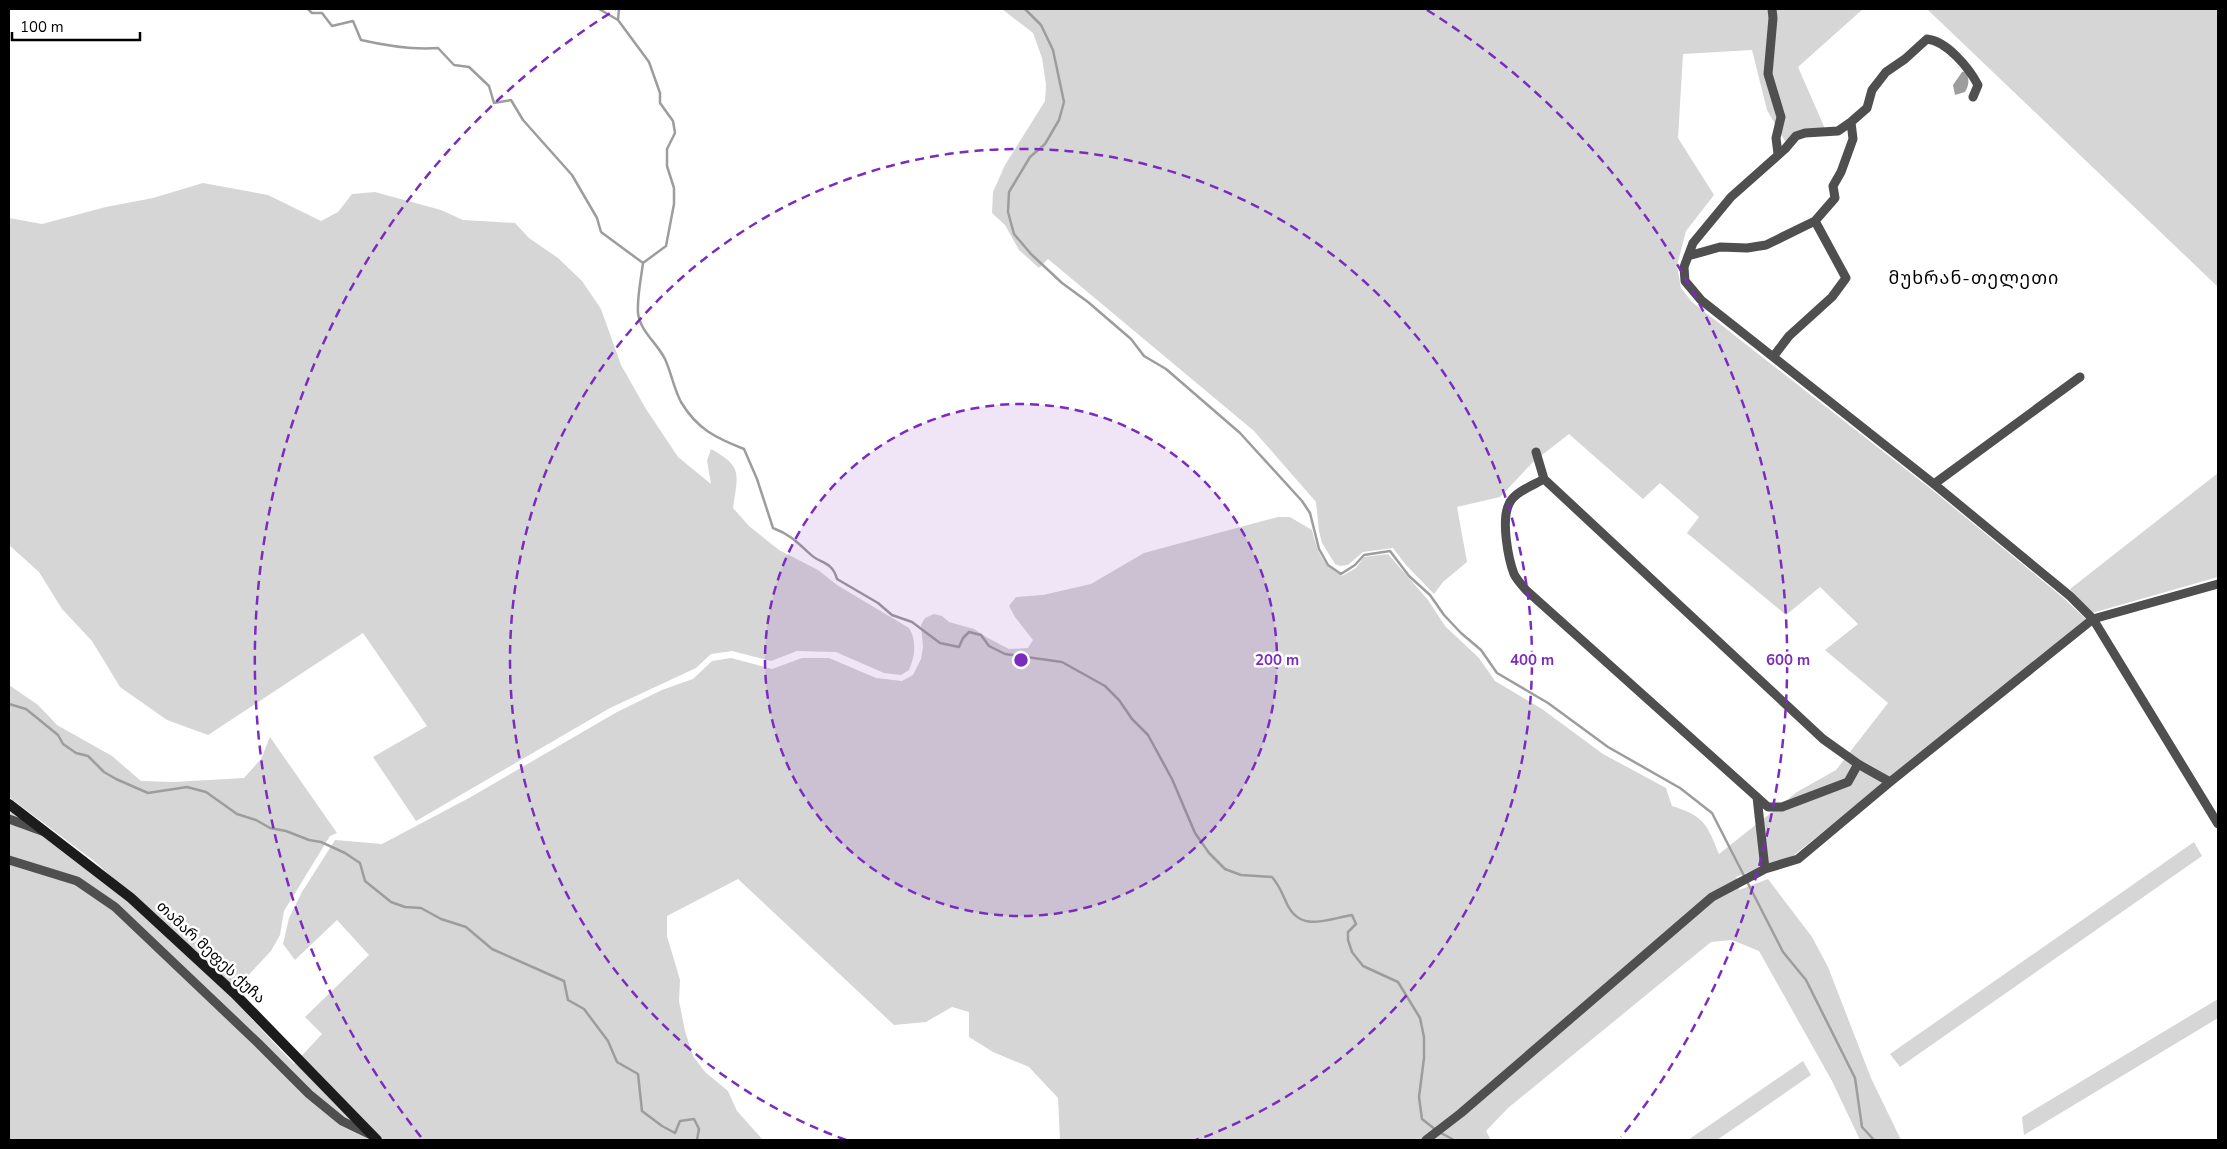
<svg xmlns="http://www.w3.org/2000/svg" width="2227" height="1149" font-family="'Nunito Sans','Noto Sans Georgian',sans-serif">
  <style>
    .green { fill: #d6d6d6 }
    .water { fill: #9d9d9d }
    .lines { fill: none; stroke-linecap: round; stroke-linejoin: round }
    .stream { stroke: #9d9d9d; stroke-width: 2.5 }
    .street { stroke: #4f4f4f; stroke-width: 9 }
    .secondary { stroke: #1c1c1c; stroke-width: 10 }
    .ring { fill: none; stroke: #7b2cbf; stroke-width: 2.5; stroke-dasharray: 9 6 }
    .labels { text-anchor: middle; stroke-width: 5; stroke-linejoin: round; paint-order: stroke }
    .street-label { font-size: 15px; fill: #000; stroke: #fff }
    .quarter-label { font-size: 18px; letter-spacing: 1px; fill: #000; stroke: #fff }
    .centre { fill: #7b2cbf; stroke: #fff; stroke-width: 2.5 }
    .ring-label { font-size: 15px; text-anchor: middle; font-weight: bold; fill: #7b2cbf; stroke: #fff; stroke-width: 5; stroke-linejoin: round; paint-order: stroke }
  </style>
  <rect width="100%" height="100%" fill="#fff"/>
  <path class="green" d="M 1002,9 L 1863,9 L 1798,67 L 1826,131 L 1785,141 L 1767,110 L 1752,50 L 1683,54 L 1678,138 L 1714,195 L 1686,231 L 1677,266 L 1681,288 L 1692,302 L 1936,493 L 2061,596 L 2086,619 L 1793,856 L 1736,877 L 1739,881 L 1739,890 L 1768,879 L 1812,937 L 1828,967 L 1871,1078 L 1901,1140 L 1860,1140 L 1832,1081 L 1759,951 L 1732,940 L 1711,942 L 1508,1108 L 1486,1131 L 1491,1140 L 1060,1140 L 1058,1098 L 1029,1067 L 993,1052 L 969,1037 L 969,1012 L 952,1007 L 926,1022 L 894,1025 L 738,879 L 667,916 L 667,936 L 680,980 L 679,1001 L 685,1031 L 693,1056 L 705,1072 L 728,1091 L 737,1111 L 763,1140 L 9,1140 L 9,808 L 121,895 L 233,999 L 294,1064 L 322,1034 L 305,1017 L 369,955 L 337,920 L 295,960 L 283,944 L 289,918 L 302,892 L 335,840 L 382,844 L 469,798 L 617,712 L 662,690 L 693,679 L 712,661 L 731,658 L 772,669 L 802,658 L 829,658 L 876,678 L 902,681 L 913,675 L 921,659 L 923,647 L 921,625 L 925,618 L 934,614 L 942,616 L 949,622 L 974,629 L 986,637 L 1009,649 L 1028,648 L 1033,640 L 1015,617 L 1009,606 L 1016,597 L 1043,595 L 1091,584 L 1144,553 L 1278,517 L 1290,517 L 1312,530 C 1318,553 1321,563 1342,576 L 1356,568 L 1364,557 L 1388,554 L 1428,600 L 1445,626 L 1479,658 L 1495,681 L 1542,709 L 1603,754 L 1666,788 L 1672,806 C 1704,816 1707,824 1719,854 L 1797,792 L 1836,770 L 1888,703 L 1825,650 L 1858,624 L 1820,587 L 1786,615 L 1687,533 L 1699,517 L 1660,483 L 1643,499 L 1569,434 L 1533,462 L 1500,497 L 1457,507 L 1467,562 L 1443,582 L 1434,594 L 1406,565 L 1393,548 L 1363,552 L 1348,565 L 1340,566 L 1335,564 L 1322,543 L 1319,531 L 1316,502 L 1254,431 L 1048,259 L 1039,268 L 1019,250 L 1005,225 L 992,213 L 993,192 L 1005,165 L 1045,101 L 1046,84 L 1042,58 L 1033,33 Z
    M 1927,9 L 2218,9 L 2218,287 Z
    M 203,183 L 268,195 L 321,221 L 338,212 L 352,194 L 375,192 L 441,210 L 463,220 L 515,223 L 529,238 L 558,258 L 582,281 L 601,309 L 621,365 L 646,409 L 678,457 L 711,484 L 707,461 L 711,449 C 743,467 738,473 733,508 L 749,526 L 779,550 L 818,570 L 837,585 L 909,628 C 917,641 915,656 909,670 L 901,675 L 884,673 L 836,652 L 797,651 L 771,661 L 732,651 L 711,654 L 696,668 L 610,708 L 416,821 L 373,757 L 427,726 L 363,633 L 208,735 L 167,720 L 120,687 L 92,641 L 62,609 L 39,572 L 9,545 L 9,218 L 42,224 L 106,207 L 153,198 Z
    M 2218,473 L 2218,577 L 2092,613 L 2070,589 Z
    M 9,685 L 38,705 L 57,725 L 112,756 L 141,781 L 173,782 L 244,778 L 261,759 L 270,737 L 337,833 L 330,836 L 284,911 L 280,935 L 271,951 L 238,986 L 231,984 L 94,861 L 9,797 Z
    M 2194,842 L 2202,856 L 1900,1067 L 1890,1054 Z
    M 2218,999 L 2218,1018 L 2024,1135 L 2022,1117 Z
    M 1803,1061 L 1811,1075 L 1717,1140 L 1688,1140 Z"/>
  <path class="water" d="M 1965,71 C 1970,79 1969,85 1965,92 L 1955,95 L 1953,85 L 1962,72 Z"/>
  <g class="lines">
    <path class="stream" d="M 308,9 L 312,13 L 322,13 L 332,26 L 353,21 L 361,40 C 387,46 411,50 438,48 L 454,65 L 469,67 L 489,86 L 494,103 L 511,100 L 523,120 L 572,175 L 597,218 L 601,232 L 643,263
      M 599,9 L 618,20 L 649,62 L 660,93 L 660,103 L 673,121 L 675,133 L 667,149 L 667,166 L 674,188 L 674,204 L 666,246 L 643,263 C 641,279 637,297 638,313 C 640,331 657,343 665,359 C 671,372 674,389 681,402 C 697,429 716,438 744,449 L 757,479 L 773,528 C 789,534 797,542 809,553 C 819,564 832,560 837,579 L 878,603 L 892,615 L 912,622 L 940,643 L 959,647 L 963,638 L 969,632 L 981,635 L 989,646 L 1005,654 L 1062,662 L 1105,686 L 1119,700 L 1132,719 L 1148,735 L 1172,779 L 1195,833 L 1209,853 L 1225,869 L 1241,875 L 1272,877 C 1280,886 1282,894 1287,904 C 1301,933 1327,919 1352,915 L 1356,924 L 1348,932 L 1348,940 L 1352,952 L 1363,966 L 1398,982 L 1420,1018 L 1424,1037 L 1424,1058 L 1419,1097 L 1422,1119 L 1436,1130
      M 1025,9 L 1041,25 L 1053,50 L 1064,102 L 1059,120 L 1045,144 L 1030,157 L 1009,192 L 1008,212 L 1014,234 L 1031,254 L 1062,283 L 1088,302 L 1131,339 L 1144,356 L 1166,369 L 1240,433 L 1302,501 L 1310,513 L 1319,549 L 1328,565 L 1341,574 L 1355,565 L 1364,555 L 1390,551 L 1409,576 L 1430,595 L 1444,615 L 1461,633 L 1481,650 L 1497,673 L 1548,703 L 1608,747 L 1680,788 L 1712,813 L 1783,952 L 1806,980 L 1855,1078 L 1862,1127 L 1874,1140
      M 618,20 L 619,9
      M 9,704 L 26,709 L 58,735 L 63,744 L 76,753 L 88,756 L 104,772 L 116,779 L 148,793 L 187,787 L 206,792 L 237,814 L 256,820 L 270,828 L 286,831 L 309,840 L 321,842 L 345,853 L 360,863 L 365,881 L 391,902 L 405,907 L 421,908 L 441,919 L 466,927 L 492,949 L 564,981 L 568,1000 L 584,1009 L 608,1041 L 617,1062 L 638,1074 L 642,1111 L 662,1126 L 675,1133 L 680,1121 L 694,1119 L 699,1129 L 697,1140
      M 1441,1133 L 1454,1140"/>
    <path class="street" d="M 1772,9 L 1773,18 L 1768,74 L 1781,117 L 1776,138 L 1778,154
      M 1973,97 L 1978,85 C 1969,68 1947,41 1927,39 L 1905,59 L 1886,72 L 1872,90 L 1867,108 L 1851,122 L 1838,131 L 1805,133 L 1796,136 L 1785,149 L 1731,197 L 1693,243 L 1684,267 L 1685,281 L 1701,300 L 1934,484 L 2070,596 L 2093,619 L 2218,824
      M 1688,256 L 1720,247 L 1747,248 L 1766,245 L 1815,221 L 1835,198 L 1833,186 L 1841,172 L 1853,139 L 1851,122
      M 1773,357 L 1789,336 L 1832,297 L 1846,278 L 1815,221
      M 1536,452 L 1544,479
      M 1934,484 L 2080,377
      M 1858,764 L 1848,782 L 1782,807 L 1768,807 L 1526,590 C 1522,585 1517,580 1514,574 C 1508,558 1501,520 1509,504 C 1514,492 1534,485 1544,479 L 1823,739 L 1858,764 L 1890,782
      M 1757,797 L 1765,869
      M 9,819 L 42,831
      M 9,860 L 77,881 L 115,907 L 258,1043 L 309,1094 L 342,1121 L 369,1134
      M 1426,1140 L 1461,1113 L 1712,897 L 1765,869 L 1798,859 L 1890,782 L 2093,619 L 2218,584"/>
    <path class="secondary" d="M 9,804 L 131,898 L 235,994 L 377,1140"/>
  </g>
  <circle cx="1021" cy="660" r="256" fill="#7b2cbf" fill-opacity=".12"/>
  <g class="ring">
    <circle cx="1021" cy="660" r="256"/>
    <path d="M846 1140A511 511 0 1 1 1196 1140"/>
    <path d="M421 1137A767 767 0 0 1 615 10M1427 10A767 767 0 0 1 1621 1137"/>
  </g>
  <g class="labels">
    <g class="street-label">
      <text transform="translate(211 952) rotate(43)" y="5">თამარ მეფეს ქუჩა</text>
    </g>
    <g class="quarter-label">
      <text x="1974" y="284">მუხრან-თელეთი</text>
    </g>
  </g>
  <circle cx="1021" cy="660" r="8" class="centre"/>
  <g class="ring-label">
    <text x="1277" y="665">200 m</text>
    <text x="1532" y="665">400 m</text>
    <text x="1788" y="665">600 m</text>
  </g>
  <rect width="2227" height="1149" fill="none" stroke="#000000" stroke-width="20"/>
  <path d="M12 32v8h128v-8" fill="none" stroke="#000000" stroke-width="2.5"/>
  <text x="20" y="32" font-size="15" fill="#000000" stroke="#ffffff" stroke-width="4" paint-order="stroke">100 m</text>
</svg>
